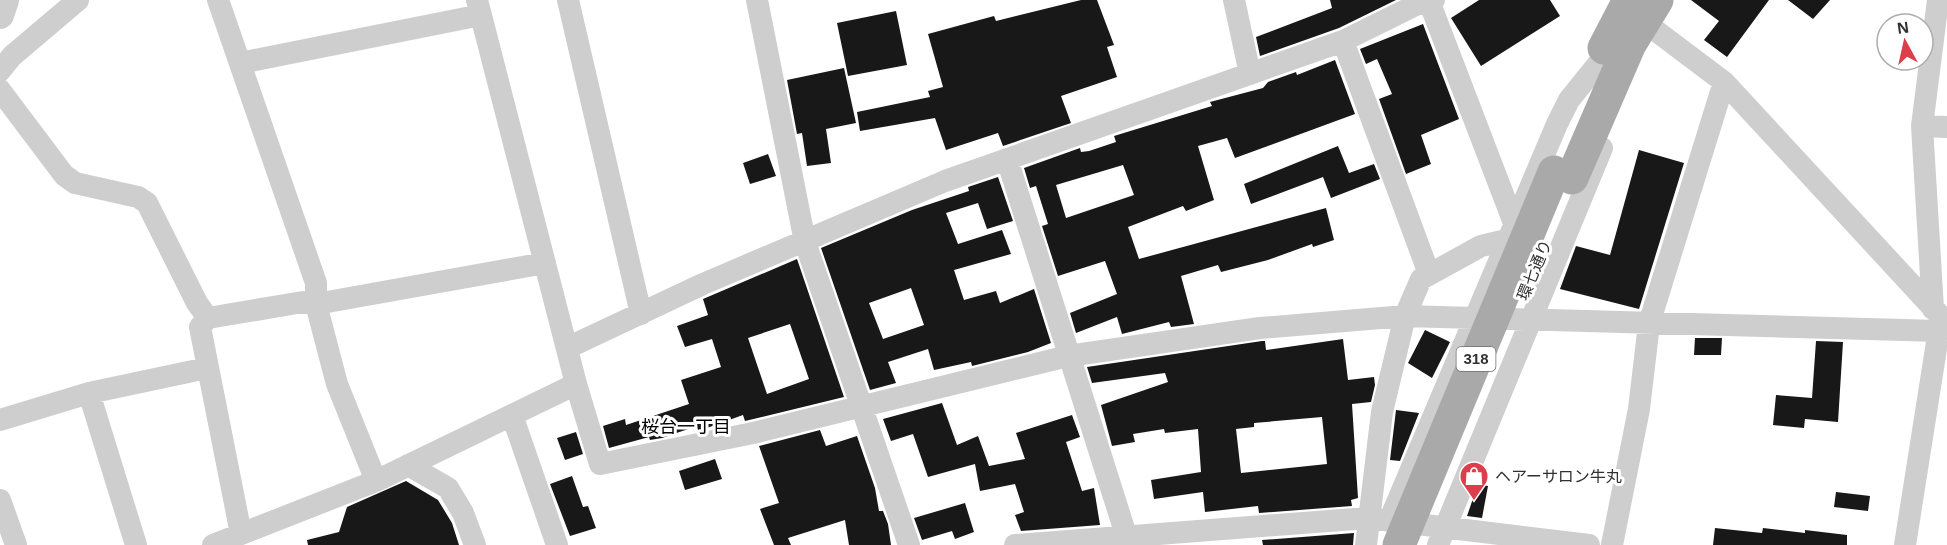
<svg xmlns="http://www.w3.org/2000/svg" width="1947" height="545" font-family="Arial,'Noto Sans JP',sans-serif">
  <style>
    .building { fill: #181818; fill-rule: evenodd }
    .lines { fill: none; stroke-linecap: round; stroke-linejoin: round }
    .minor { stroke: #cecece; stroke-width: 22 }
    .tertiary { stroke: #cecece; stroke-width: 28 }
    .primary { stroke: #a9a9a9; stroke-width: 33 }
    .primary-bridge { stroke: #a9a9a9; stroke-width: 33 }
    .labels { text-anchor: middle; stroke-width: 6; stroke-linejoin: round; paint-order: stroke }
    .shield { fill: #fff; stroke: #6f6f6f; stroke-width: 1.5 }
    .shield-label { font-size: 15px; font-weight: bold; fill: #313131 }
    .street-label { font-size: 16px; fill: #313131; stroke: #fff }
    .poi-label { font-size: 16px; fill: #313131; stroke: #fff; text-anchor: start }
    .neighbourhood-label { font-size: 18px; fill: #000; stroke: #fff }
  </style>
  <rect width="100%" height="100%" fill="#fff"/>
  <path class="building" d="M 1081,0 L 1097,0 L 1114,45 L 1107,47 L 1117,77 L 1061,96 L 1071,123 L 1003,146 L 998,133 L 946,150 L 935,118 L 860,131 L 857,112 L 930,97 L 928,91 L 943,87 L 928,34 L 994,16 L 996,21 Z
    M 1330,0 L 1396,0 L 1339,28 L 1260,56 L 1256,37 L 1332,8 Z
    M 1479,0 L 1550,0 L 1560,16 L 1481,66 L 1451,18 Z
    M 1691,0 L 1769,0 L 1727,57 L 1704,40 L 1719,21 Z
    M 1788,0 L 1830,0 L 1813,19 Z
    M 896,11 L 907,65 L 848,76 L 837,23 Z
    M 1423,24 L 1459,119 L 1421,135 L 1431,164 L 1406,174 L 1379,99 L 1392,94 L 1377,59 L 1366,64 L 1360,49 Z
    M 1335,60 L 1355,114 L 1235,158 L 1227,138 L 1198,146 L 1214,200 L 1186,211 L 1183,206 L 1128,227 L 1139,259 L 1326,208 L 1334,240 L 1313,247 L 1312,244 L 1268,260 L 1221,272 L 1218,265 L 1181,276 L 1194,324 L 1171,327 L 1169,322 L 1122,334 L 1117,317 L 1076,333 L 1070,313 L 1117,294 L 1105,261 L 1058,276 L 1042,226 L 1048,224 L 1036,186 L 1030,188 L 1024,168 L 1080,148 L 1081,152 L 1089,151 L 1116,142 L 1114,136 L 1212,106 L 1210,102 L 1263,88 L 1268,82 L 1296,72 L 1297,75 ZM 1123,165 L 1134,195 L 1066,218 L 1056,185 Z
    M 844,68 L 856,123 L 826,129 L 831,163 L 807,166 L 802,133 L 797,134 L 787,80 Z
    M 1338,146 L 1349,173 L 1374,164 L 1380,179 L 1331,198 L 1323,177 L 1251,204 L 1244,184 Z
    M 1639,150 L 1684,163 L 1639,309 L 1560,289 L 1576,246 L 1610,255 Z
    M 768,154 L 776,176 L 750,184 L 743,163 Z
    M 998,177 L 1013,221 L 987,229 L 978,203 L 946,213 L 958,244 L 1002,230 L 1011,254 L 954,270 L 964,300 L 996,291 L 1000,303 L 1034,289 L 1051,343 L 1028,352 L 972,366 L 971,362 L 934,370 L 928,349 L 888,362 L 896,383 L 870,390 L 821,248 L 912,210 L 969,191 L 968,187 ZM 911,288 L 924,325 L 883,339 L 869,303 Z
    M 797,259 L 844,397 L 745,421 L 743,415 L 704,429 L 698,430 L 697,426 L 662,438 L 650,440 L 649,437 L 609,448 L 603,426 L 625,419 L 626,425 L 689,404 L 681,380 L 721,367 L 712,339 L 685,347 L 677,326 L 708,315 L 703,299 ZM 790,324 L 809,379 L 767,394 L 748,338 Z
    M 1425,330 L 1450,342 L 1432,378 L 1408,363 Z
    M 1695,338 L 1722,338 L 1721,355 L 1694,355 Z
    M 1343,339 L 1348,380 L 1374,377 L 1375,385 L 1371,402 L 1352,404 L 1358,498 L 1351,500 L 1352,506 L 1259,513 L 1258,506 L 1205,512 L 1203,492 L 1154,499 L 1151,480 L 1201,472 L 1198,429 L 1165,433 L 1164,429 L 1133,434 L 1135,442 L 1112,446 L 1101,405 L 1168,382 L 1165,373 L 1092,383 L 1087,367 L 1262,341 L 1265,341 L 1266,350 ZM 1322,417 L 1327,464 L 1241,473 L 1236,429 L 1254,427 L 1254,423 Z
    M 1816,341 L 1843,342 L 1838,422 L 1805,419 L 1804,428 L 1773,425 L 1776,395 L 1812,398 Z
    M 942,403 L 957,445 L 978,436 L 989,466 L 1025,459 L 1016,433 L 1072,415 L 1080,437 L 1066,442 L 1082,491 L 1094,488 L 1100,525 L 1021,531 L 1015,515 L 1024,512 L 1015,484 L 980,491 L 975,464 L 928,477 L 913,434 L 891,441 L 883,419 Z
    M 1396,410 L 1419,413 L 1400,461 L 1390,460 Z
    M 820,430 L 826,446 L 857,436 L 875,488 L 879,511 L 883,511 L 888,524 L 891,545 L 849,545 L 845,520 L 788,538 L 791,545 L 774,545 L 760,509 L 779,503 L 759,446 Z
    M 576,432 L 583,454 L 565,460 L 557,438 Z
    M 715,459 L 722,479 L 685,490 L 679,471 Z
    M 572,476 L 583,507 L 588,506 L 596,528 L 570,536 L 550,484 Z
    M 406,481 L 438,500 L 452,523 L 459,545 L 308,545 L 307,540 L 339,532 L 347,507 Z
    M 1478,484 L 1488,486 L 1482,518 L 1467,516 Z
    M 1836,492 L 1870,496 L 1868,511 L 1834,507 Z
    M 965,503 L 974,532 L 955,539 L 952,531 L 922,540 L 914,518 Z
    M 1715,528 L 1762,533 L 1763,528 L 1805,533 L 1805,530 L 1847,535 L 1847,545 L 1713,545 Z
    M 1354,533 L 1353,545 L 1263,545 L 1262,540 Z"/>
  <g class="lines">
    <path class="minor" d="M 218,0 L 316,283 L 316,304 L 337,384 L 376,481
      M 477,0 L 576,384 L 600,464 L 753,433 L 1068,356 L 1260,328 L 1405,316 L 1939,331 L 1947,329
      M 568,0 L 641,314
      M 757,0 L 805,242 L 909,545
      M 1234,0 L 1250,74
      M 1429,1 L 1514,223
      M 1643,21 L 1724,82 L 1947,323
      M 1343,41 L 1429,274
      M 240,63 L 481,15
      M 0,71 L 12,56 L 78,0
      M 0,90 L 64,175 L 75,183 L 138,197 L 147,203 L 197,303 L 208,318
      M 1922,126 L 1947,127
      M 1007,159 L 1126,535
      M 1933,309 L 1922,126 L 1938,0
      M 567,348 L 703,284 L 945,181 L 1343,41 L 1422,2 L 1434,0
      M 89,393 L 136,545
      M 512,415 L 557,545
      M 0,420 L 89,393 L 207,368
      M 408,465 L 448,488 L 463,513 L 475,545
      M 0,500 L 16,545
      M 1390,519 L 1557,124 L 1569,100 L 1598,64
      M 241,534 L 200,327 L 208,318 L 303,302 L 316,304 L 545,263
      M 213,545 L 376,481 L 576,384
      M 1015,545 L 1368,518 L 1589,545
      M 1366,545 L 1382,412 L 1405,316 L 1421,279 L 1481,246 L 1506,240
      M 1438,545 L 1602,148
      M 1612,545 L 1639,409 L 1649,324 L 1724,82
      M 1905,545 L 1941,317"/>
    <path class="tertiary" d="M 0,15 L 5,0"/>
    <path class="primary" d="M 1604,48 L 1629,0
      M 1572,178 L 1630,44 L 1657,0"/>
    <path class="primary-bridge" d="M 1399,545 L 1554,172"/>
  </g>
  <defs>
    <g id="shop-pin" transform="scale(1.5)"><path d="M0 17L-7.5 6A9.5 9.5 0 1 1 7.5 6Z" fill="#dc3f4c" stroke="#fff"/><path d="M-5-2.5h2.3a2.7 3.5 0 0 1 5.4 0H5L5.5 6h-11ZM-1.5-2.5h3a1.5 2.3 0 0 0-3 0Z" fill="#fff"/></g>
  </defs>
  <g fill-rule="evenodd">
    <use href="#shop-pin" x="1474" y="476"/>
  </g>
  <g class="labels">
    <rect class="shield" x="1456.5" y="347" width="39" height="24" rx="4.5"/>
    <g class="shield-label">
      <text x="1476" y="364">318</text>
    </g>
    <g class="street-label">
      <text transform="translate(1534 270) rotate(-67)" y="6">環七通り</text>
    </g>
    <g class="poi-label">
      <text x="1495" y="482">ヘアーサロン牛丸</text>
    </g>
    <g class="neighbourhood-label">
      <text x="686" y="433">桜台一丁目</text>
    </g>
  </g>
  <g transform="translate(1905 42) rotate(352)"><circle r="28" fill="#ffffff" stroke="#adadad" stroke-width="1.5"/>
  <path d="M0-4.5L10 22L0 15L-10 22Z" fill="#dc3f4c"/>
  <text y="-9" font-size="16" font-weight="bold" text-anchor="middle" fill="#313131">N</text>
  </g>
</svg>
